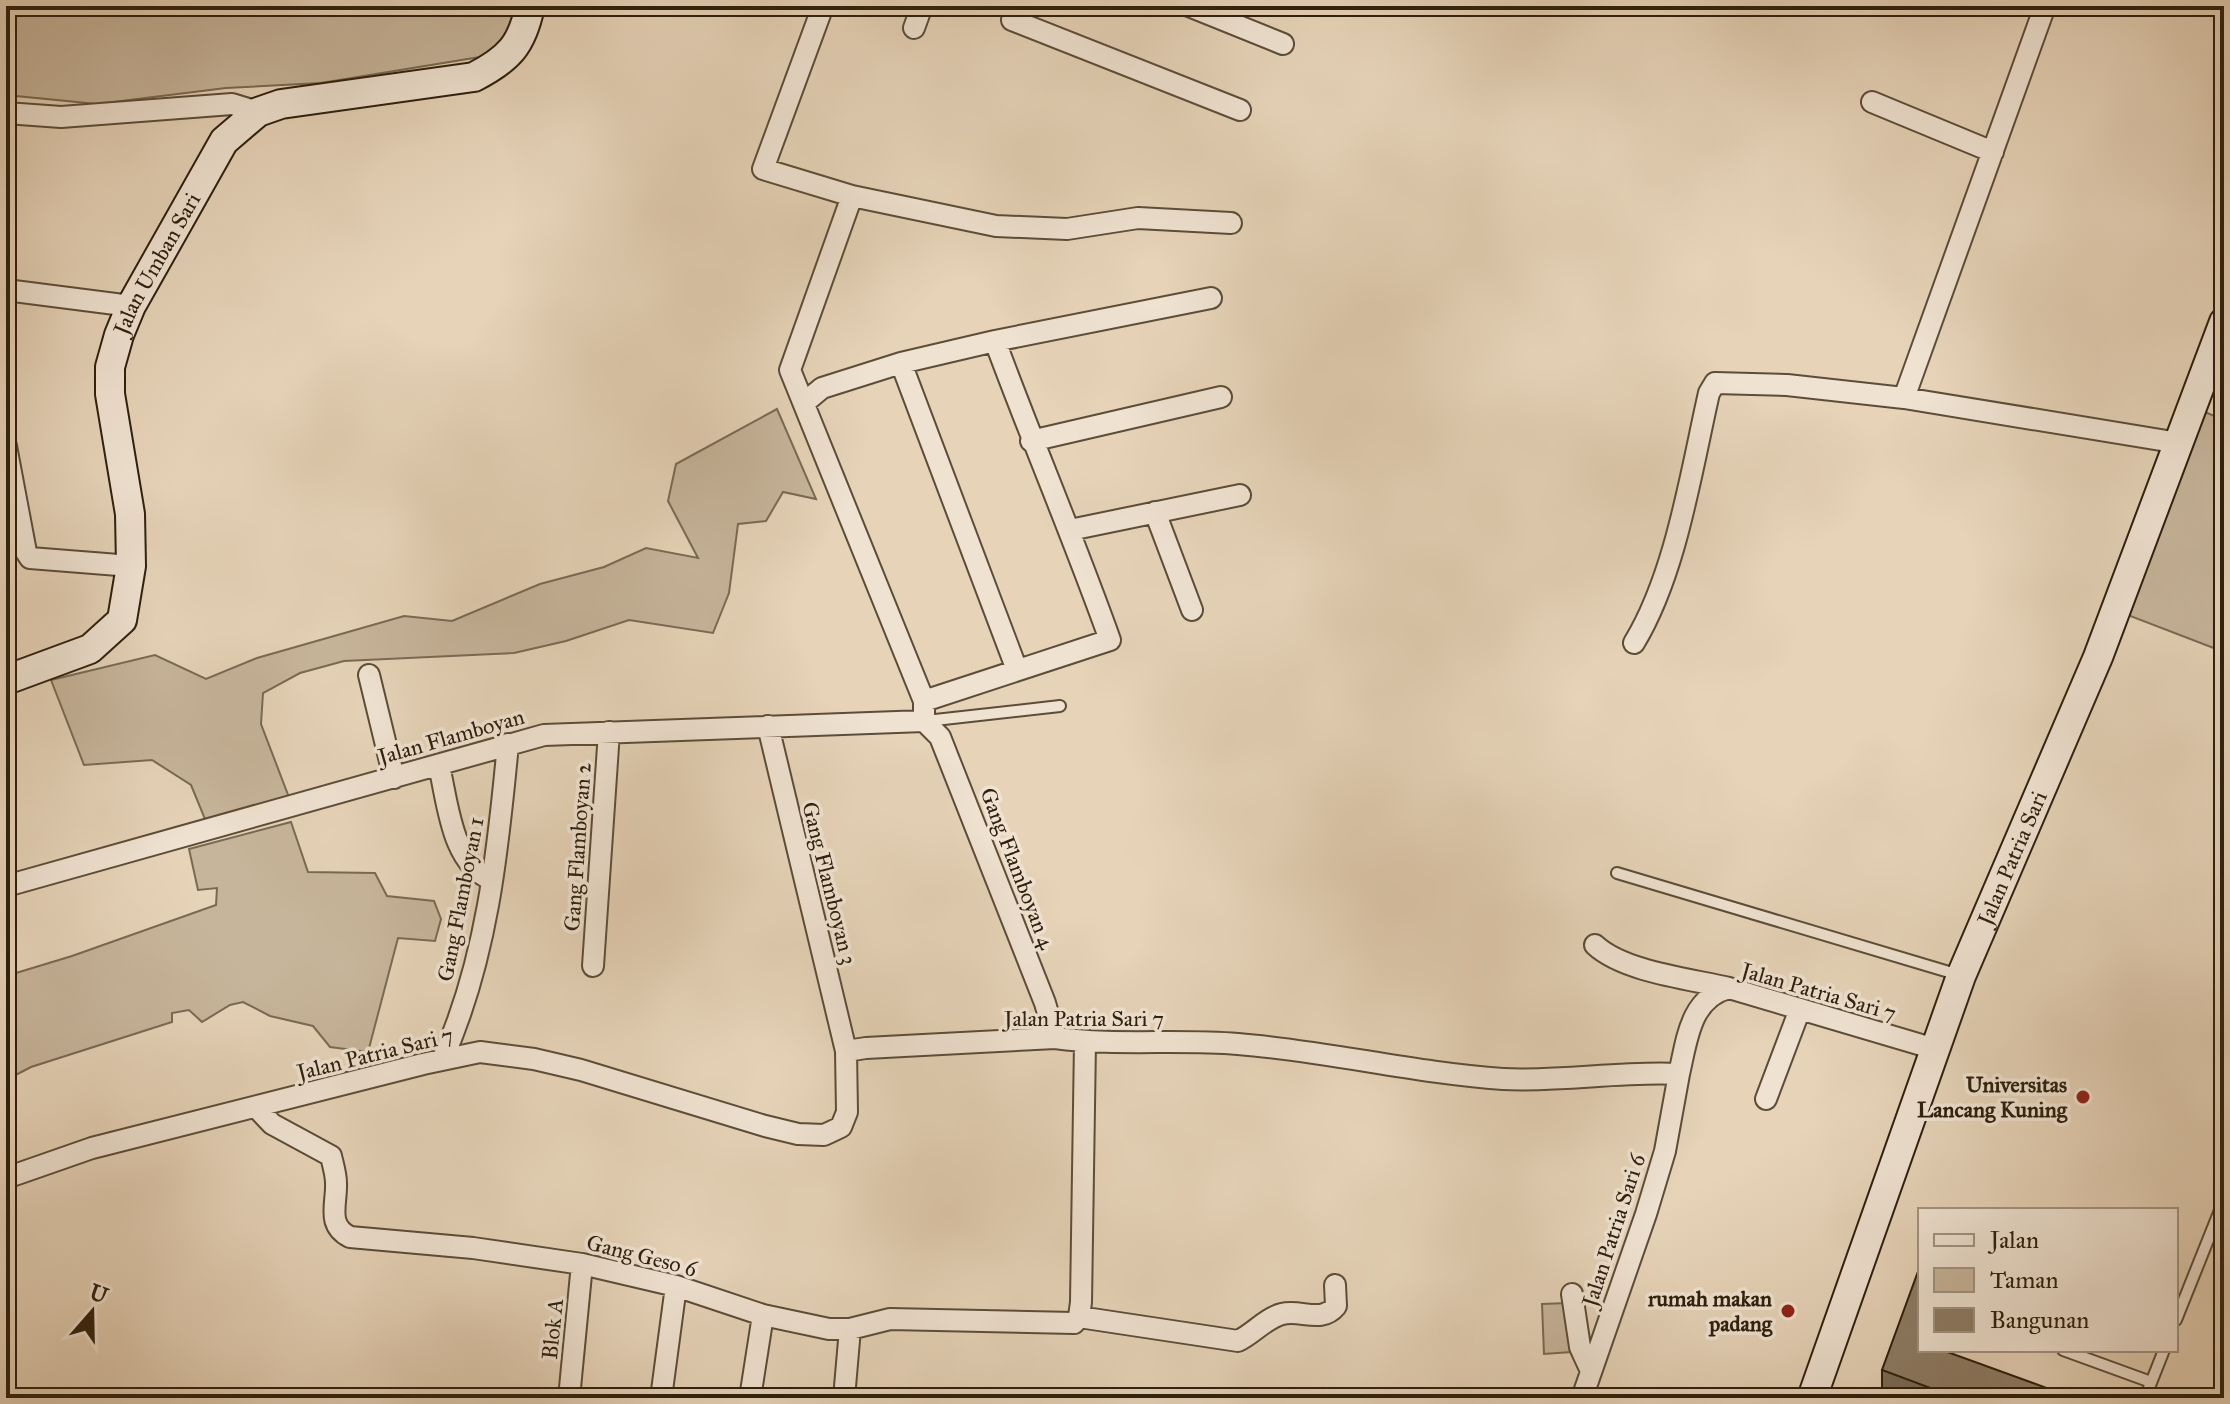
<svg xmlns="http://www.w3.org/2000/svg" width="2230" height="1404" font-family="'IM FELL Great Primer',serif">
  <style>
    .green { fill: #c7b59b; stroke: #7a6a54; stroke-width: 2 }
    .lines { fill: none; stroke-linecap: round; stroke-linejoin: round }
    .lane-casing { stroke: #5c4d38; stroke-width: 14 }
    .street-casing { stroke: #5c4d38; stroke-width: 24 }
    .secondary-casing { stroke: #2e200e; stroke-width: 32 }
    .lane { stroke: #efe2d1; stroke-width: 10 }
    .street { stroke: #efe2d1; stroke-width: 20 }
    .secondary { stroke: #efe2d1; stroke-width: 28 }
    .wall { fill: #7a6c58; stroke: #2e200e; stroke-width: 2 }
    .building { fill: #8e7d66; stroke: #2e200e; stroke-width: 2 }
    .poi-dot { fill: #8f2418; stroke: #efe2d1; stroke-width: 3 }
    .labels { text-anchor: middle; stroke-width: 7; stroke-linejoin: round; paint-order: stroke }
    .street-label { font-size: 22px; fill: #2e200e; stroke: #efe2d1 }
    .poi-label { font-size: 22px; font-weight: bold; fill: #2e200e; stroke: #efe2d1; text-anchor: end }
  </style>
  <rect width="100%" height="100%" fill="#e6d3b8"/>
  <filter id="stains"><feTurbulence type="fractalNoise" baseFrequency=".0025" numOctaves="4"/><feColorMatrix values="0 0 0 0 .2 0 0 0 0 .09 0 0 0 0 .02 0 0 0 .5 -.17"/></filter>
  <radialGradient id="worn" r=".72"><stop offset=".6" stop-color="#630" stop-opacity="0"/><stop offset="1" stop-color="#630" stop-opacity=".3"/></radialGradient>
  <path class="green" d="M 6,6 L 521,6 L 498,54 L 321,83 L 226,88 L 97,104 L 6,95 Z
    M 777,409 L 816,499 L 783,492 L 766,521 L 738,524 L 729,593 L 713,633 L 629,620 L 566,641 L 514,653 L 344,661 L 300,673 L 263,693 L 261,724 L 290,800 L 207,824 L 191,785 L 152,760 L 84,765 L 51,680 L 155,655 L 206,679 L 257,658 L 404,616 L 452,621 L 540,584 L 604,567 L 646,548 L 698,558 L 668,501 L 676,464 Z
    M 2200,410 L 2224,420 L 2224,652 L 2125,614 Z
    M 291,822 L 308,872 L 375,873 L 387,896 L 434,901 L 441,919 L 435,941 L 398,938 L 368,1052 L 330,1047 L 313,1026 L 270,1016 L 243,1002 L 230,1005 L 202,1022 L 189,1010 L 172,1013 L 172,1022 L 31,1067 L 6,1080 L 6,976 L 72,956 L 216,905 L 217,888 L 198,890 L 189,849 Z
    M 1568,1303 L 1571,1352 L 1544,1354 L 1542,1304 Z"/>
  <g class="lines">
    <g class="lane-casing">
      <path id="lane" d="M 926,721 L 1060,706
        M 1617,873 L 1959,975
        M 2176,1320 L 2224,1200
        M 2063,1350 L 2151,1382
        M 2145,1398 L 2164,1350"/>
    </g>
    <g class="street-casing">
      <path id="street" d="M 823,6 L 763,169 L 852,196 L 996,226 L 1067,229 L 1138,218 L 1231,223
        M 1018,6 L 1012,20 L 1240,110
        M 1189,6 L 1283,44
        M 914,28 L 922,6
        M 1872,102 L 1993,152
        M 6,113 L 61,117 L 232,104 L 258,112
        M 852,196 L 790,370 L 924,701 L 924,721
        M 6,290 L 131,306
        M 901,363 L 1017,670
        M 1904,398 L 2045,6
        M 804,403 L 822,388 L 901,363 L 995,341 L 1211,298
        M 1031,441 L 1221,397
        M 6,446 L 26,552 L 30,558 L 131,566
        M 1155,512 L 1192,610
        M 1070,530 L 1240,495
        M 1634,643 C 1676,574 1691,472 1709,393 L 1715,383 L 1787,385 L 1904,398 L 2179,443
        M 369,675 L 394,778
        M 924,701 L 1110,640 C 1074,539 1032,441 995,341
        M 924,721 L 940,737 L 1045,1003 L 1055,1038
        M 768,726 L 846,1051
        M 439,766 C 448,803 451,863 492,880
        M 6,886 L 544,735 L 924,721
        M 1595,945 C 1624,972 1691,979 1729,988
        M 593,966 L 609,732
        M 442,1060 C 487,960 498,851 508,744
        M 1766,1099 L 1800,1009
        M 256,1107 L 272,1124 L 331,1156 C 333,1165 336,1174 336,1183 C 337,1204 326,1225 350,1237 L 473,1248 L 582,1264 L 676,1286 L 763,1315 L 829,1329 L 850,1329 L 890,1319 L 1074,1323 L 1079,1317 L 1081,1302 L 1085,1042
        M 6,1178 L 92,1148 L 423,1064 L 480,1052 L 534,1059 L 581,1070 L 765,1126 L 798,1134 L 824,1135 L 841,1127 L 847,1112 L 846,1051 L 866,1048 L 1055,1038 C 1116,1046 1177,1039 1238,1044 C 1327,1051 1414,1073 1503,1079 C 1562,1082 1620,1071 1679,1074 C 1687,1040 1690,998 1729,988 L 1935,1049
        M 1572,1294 L 1580,1347 L 1591,1371
        M 1079,1317 L 1238,1341 C 1253,1334 1266,1318 1282,1314 C 1301,1309 1321,1324 1336,1306 L 1335,1285
        M 569,1398 L 582,1264
        M 661,1398 L 676,1286
        M 750,1398 L 763,1315
        M 844,1398 L 850,1329
        M 1582,1398 L 1646,1214 L 1665,1151 L 1679,1074"/>
    </g>
    <g class="secondary-casing">
      <g id="secondary">
        <path id="s1" d="M 6,680 L 90,649 L 122,620 L 131,566 L 130,514 L 110,394 L 110,367 L 119,335 L 131,306 L 224,141 L 258,112 L 281,104 L 474,77 C 509,59 522,45 530,6"/>
        <path id="s2" d="M 1812,1398 L 1961,976 L 2098,657 L 2224,322"/>
      </g>
    </g>
    <use href="#lane" class="lane"/>
    <use href="#street" class="street"/>
    <use href="#secondary" class="secondary"/>
  </g>
  <path class="wall" d="M 1920,1350 L 2055,1398 L 1905,1398 L 1882,1390 L 1882,1370 Z"/>
  <path class="building" d="M 1920,1266 L 1920,1350 L 1942,1350 L 2055,1391 L 2053,1398 L 1957,1398 L 1882,1370 Z"/>
  <g class="poi-dot">
    <circle cx="2083" cy="1097" r="8"/>
    <circle cx="1788" cy="1311" r="8"/>
  </g>
  <g class="labels">
    <g class="street-label">
      <text dy="8" stroke="none"><textPath href="#s1" startOffset="502">Jalan Umban Sari</textPath></text>
      <text transform="translate(451 736) rotate(-16)" y="8">Jalan Flamboyan</text>
      <text transform="translate(577 847) rotate(-86)" y="8">Gang Flamboyan 2</text>
      <text dy="8" stroke="none"><textPath href="#s2" startOffset="576">Jalan Patria Sari</textPath></text>
      <text transform="translate(1018 868) rotate(69)" y="8">Gang Flamboyan 4</text>
      <text transform="translate(830 883) rotate(76)" y="8">Gang Flamboyan 3</text>
      <text transform="translate(460 899) rotate(-79)" y="8">Gang Flamboyan 1</text>
      <text transform="translate(1819 991) rotate(16)" y="8">Jalan Patria Sari 7</text>
      <text x="1084" y="1026">Jalan Patria Sari 7</text>
      <text transform="translate(375 1053) rotate(-14)" y="8">Jalan Patria Sari 7</text>
      <text transform="translate(1613 1230) rotate(-72)" y="8">Jalan Patria Sari 6</text>
      <text transform="translate(642 1255) rotate(14)" y="8">Gang Geso 6</text>
      <text transform="translate(552 1329) rotate(-84)" y="8">Blok A</text>
    </g>
    <g class="poi-label">
      <text x="2067" y="1092">Universitas<tspan x="2067" dy="25">Lancang Kuning</tspan></text>
      <text x="1772" y="1306">rumah makan<tspan x="1772" dy="25">padang</tspan></text>
    </g>
  </g>
  <rect width="2230" height="1404" fill="none" stroke="#e6d3b8" stroke-width="32"/>
  <rect x="8" y="8" width="2214" height="1388" fill="none" stroke="#2e200e" stroke-width="4"/>
  <rect x="16" y="16" width="2198" height="1372" fill="none" stroke="#2e200e" stroke-width="2"/>
  <rect x="1918" y="1208" width="260" height="144" fill="#efe2d1" stroke="#a29483" stroke-width="2"/>
  <rect x="1934" y="1234" width="40" height="12" fill="#efe2d1" stroke="#a29483" stroke-width="2"/>
  <text x="1990" y="1248" font-size="24" fill="#2e200e">Jalan</text>
  <rect x="1934" y="1268" width="40" height="24" fill="#c7b59b" stroke="#a29483" stroke-width="2"/>
  <text x="1990" y="1288" font-size="24" fill="#2e200e">Taman</text>
  <rect x="1934" y="1308" width="40" height="24" fill="#8e7d66" stroke="#a29483" stroke-width="2"/>
  <text x="1990" y="1328" font-size="24" fill="#2e200e">Bangunan</text>
  <g transform="translate(92 1312) rotate(20)" stroke="#efe2d1" stroke-width="6" paint-order="stroke">
  <path d="M0-6L14 30L0 20L-14 30Z" fill="#2e200e"/>
  <text y="-12" font-size="22" font-weight="bold" text-anchor="middle" fill="#2e200e">U</text>
  </g>
  <rect width="100%" height="100%" filter="url(#stains)"/>
  <rect width="100%" height="100%" fill="url(#worn)"/>
</svg>
